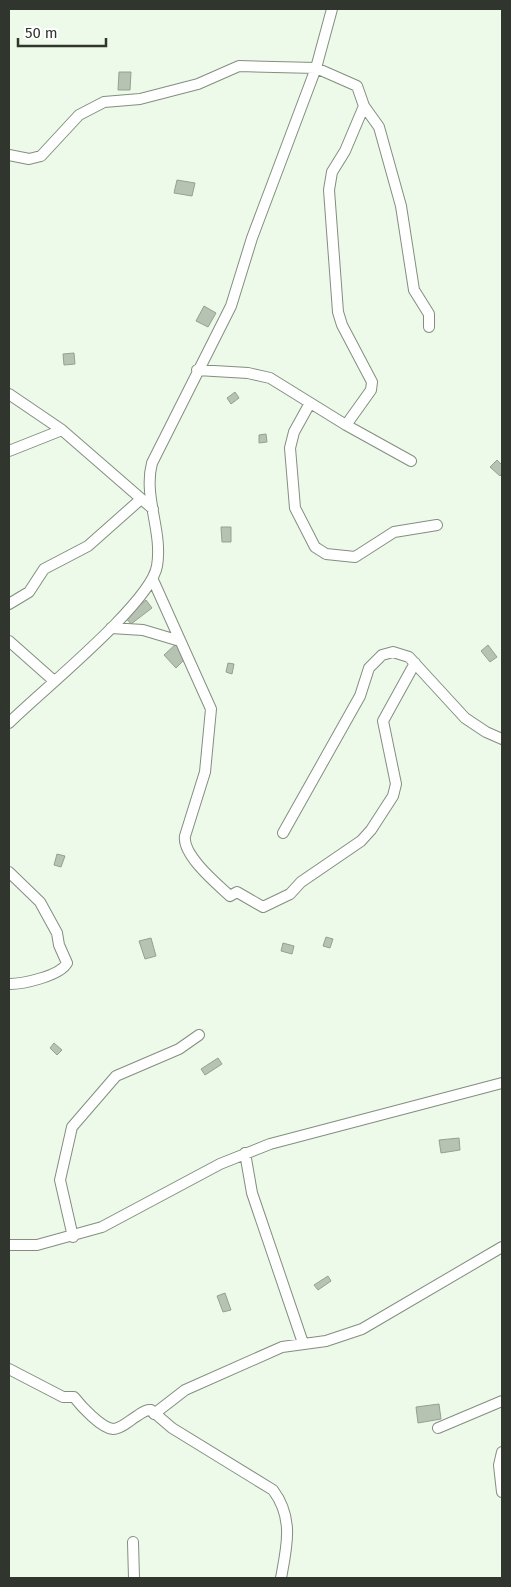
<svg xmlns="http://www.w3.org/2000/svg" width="511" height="1587" font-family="'Fira Sans',sans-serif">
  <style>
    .building { fill: #b6c2b2; stroke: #95a091 }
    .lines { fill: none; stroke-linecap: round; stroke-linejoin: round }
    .street-casing { stroke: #838e7f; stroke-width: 12 }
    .street { stroke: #fff; stroke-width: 10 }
  </style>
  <rect width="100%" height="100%" fill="#edfae9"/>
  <path class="building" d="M 119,72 L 131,72 L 130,90 L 118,90 Z
    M 177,180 L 195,183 L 192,196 L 174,193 Z
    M 204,306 L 216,313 L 208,327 L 196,321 Z
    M 74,353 L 75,364 L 64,365 L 63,354 Z
    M 235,392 L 239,398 L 231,404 L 227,398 Z
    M 266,434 L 267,442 L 259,443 L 259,435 Z
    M 497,460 L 502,465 L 502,473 L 500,476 L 490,467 Z
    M 221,527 L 231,527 L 231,542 L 222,542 Z
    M 146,600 L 152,608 L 131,624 L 125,617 Z
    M 176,644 L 188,656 L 176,668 L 164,655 Z
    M 488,645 L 497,657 L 490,662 L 481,651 Z
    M 228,663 L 234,664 L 232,674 L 226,672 Z
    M 57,854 L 65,856 L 61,867 L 54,865 Z
    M 326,937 L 333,939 L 330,948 L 323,946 Z
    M 151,938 L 156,956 L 145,959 L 139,941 Z
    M 283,943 L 294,946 L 292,954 L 281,951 Z
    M 54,1043 L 62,1050 L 57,1055 L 50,1048 Z
    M 218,1058 L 222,1064 L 205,1075 L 201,1069 Z
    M 459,1138 L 460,1150 L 441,1153 L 439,1140 Z
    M 328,1276 L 331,1281 L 318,1290 L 314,1285 Z
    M 225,1293 L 231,1310 L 223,1312 L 217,1296 Z
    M 439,1404 L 441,1419 L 418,1423 L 416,1407 Z"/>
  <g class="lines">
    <g class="street-casing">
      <path id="street" d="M 9,155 L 29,159 L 41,156 L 79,115 L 104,102 L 140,99 L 198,84 L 239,66 L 316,68 L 357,86 L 364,106 L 379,127 L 401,206 L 414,290 L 429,314 L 429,327
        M 197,370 L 248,373 L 270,378 L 346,425 L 411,461
        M 9,394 L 62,430 L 153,509
        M 310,403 L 294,432 L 290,448 L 295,508 L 315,547 L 326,554 L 355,557 L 394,532 L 437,525
        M 346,425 L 371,390 L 372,382 L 342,325 L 338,312 L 329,190 L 332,172 L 345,151 L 364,106
        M 9,451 L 62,430
        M 153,580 L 211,709 L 205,772 L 185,836 C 182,855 217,884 230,896 L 237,892 L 263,907 L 290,894 L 301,882 L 361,841 L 371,830 L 393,796 L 396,784 L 383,721 L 415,663
        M 9,604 L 29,592 L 44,569 L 88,546 L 141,499
        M 111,628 L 143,630 L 180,641
        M 9,641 L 53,680
        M 9,723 C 40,692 151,603 157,566 C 163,531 143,497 152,463 L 231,306 L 252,238 L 316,68 L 332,9
        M 283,833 L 360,696 L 369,668 L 382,655 L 393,652 L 409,657 L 465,718 L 486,732 L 502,739
        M 9,872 L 40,902 L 57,933 L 59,945 L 67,963 C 60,976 23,984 9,984
        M 245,1153 L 252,1193 L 303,1343
        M 73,1237 L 60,1180 L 72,1127 L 116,1076 L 179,1049 L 199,1035
        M 9,1245 L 37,1245 L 102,1227 L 220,1164 L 270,1144 L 502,1083
        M 9,1369 L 63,1397 L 74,1397 C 81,1406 101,1428 113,1429 C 121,1429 130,1420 137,1416 C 142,1413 145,1409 151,1410 L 172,1428 L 273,1490 C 294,1518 287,1546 281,1578
        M 154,1414 L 185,1390 L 282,1347 L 326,1341 L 362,1329 L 502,1247
        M 438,1428 L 502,1401
        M 502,1452 L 499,1465 L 502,1492
        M 133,1542 L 134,1578"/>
    </g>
    <use href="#street" class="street"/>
  </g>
  <rect width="511" height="1587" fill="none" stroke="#30352e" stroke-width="20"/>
  <path d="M18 38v8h88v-8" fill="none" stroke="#30352e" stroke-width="2.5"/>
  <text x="25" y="38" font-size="15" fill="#30352e" stroke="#ffffff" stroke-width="4" paint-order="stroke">50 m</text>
</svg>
